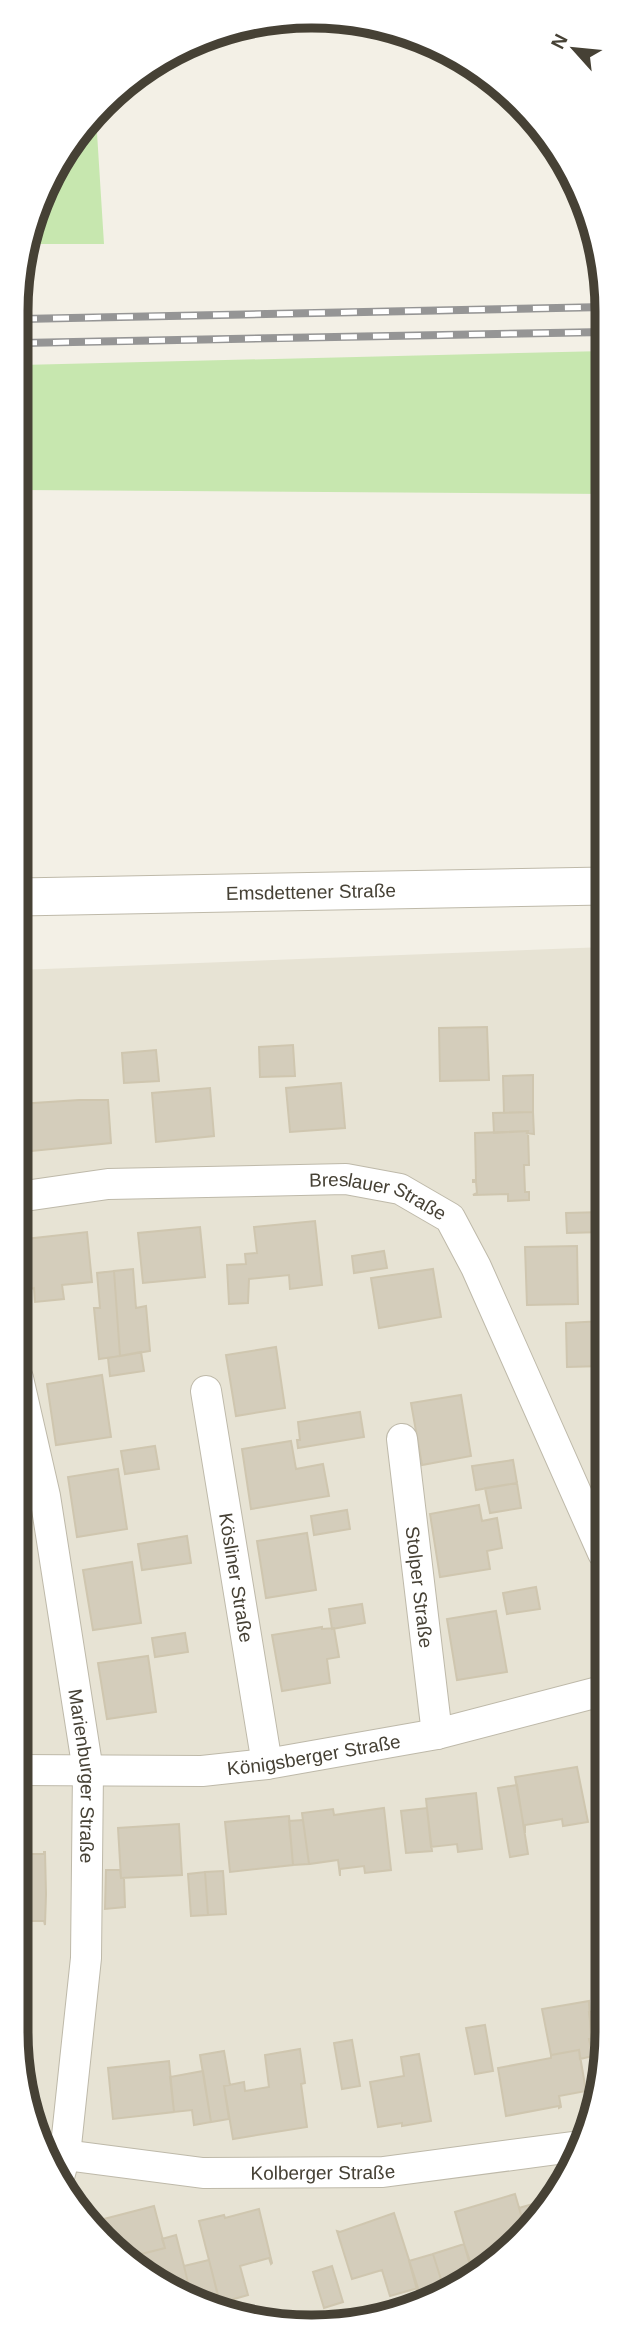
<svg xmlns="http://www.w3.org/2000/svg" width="623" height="2343" font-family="Helvetica,sans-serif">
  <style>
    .residential { fill: #e7e3d4 }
    .green { fill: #c7e7af }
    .building { fill: #d4cdbb; stroke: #cfc6af; stroke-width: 2 }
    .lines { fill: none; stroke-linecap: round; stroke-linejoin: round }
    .minor-casing { stroke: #beb9a9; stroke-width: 32 }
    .tertiary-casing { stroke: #beb9a9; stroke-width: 39 }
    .minor { stroke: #fff; stroke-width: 30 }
    .tertiary { stroke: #fff; stroke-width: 37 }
    .rail-casing { stroke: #959595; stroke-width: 8 }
    .rail { stroke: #fff; stroke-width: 5; stroke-dasharray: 16; stroke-linecap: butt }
    .labels { text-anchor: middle; stroke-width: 6; stroke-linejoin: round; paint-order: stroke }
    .street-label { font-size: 19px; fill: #464135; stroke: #fff }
    .rim { fill: none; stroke: #464135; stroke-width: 9 }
  </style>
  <rect width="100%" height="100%" fill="#f3f0e6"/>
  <path class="residential" d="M 604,947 L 602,2089 L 567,2180 L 492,2266 L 406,2312 L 292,2327 L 181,2297 L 89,2227 L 38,2144 L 16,2031 L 19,970 Z"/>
  <path class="green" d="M 96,117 L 104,244 L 26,244 L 65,148 Z
    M 605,351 L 604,494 L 21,490 L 21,365 Z"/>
  <path class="building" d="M 487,1027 L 489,1080 L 440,1081 L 439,1028 Z
    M 293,1045 L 295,1076 L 260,1077 L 259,1047 Z
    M 156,1050 L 159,1081 L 124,1083 L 122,1053 Z
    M 533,1075 L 533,1112 L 504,1113 L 503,1076 Z
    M 341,1083 L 345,1128 L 290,1132 L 286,1088 Z
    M 210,1088 L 214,1136 L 156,1142 L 152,1093 Z
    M 79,1100 L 108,1100 L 111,1143 L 22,1152 L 19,1104 Z
    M 533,1112 L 534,1134 L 527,1133 L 528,1131 L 494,1133 L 493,1113 Z
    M 528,1131 L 529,1165 L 524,1165 L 525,1192 L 529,1192 L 529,1200 L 508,1201 L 508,1194 L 473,1195 L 477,1193 L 476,1182 L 473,1182 L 473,1180 L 476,1180 L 475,1133 Z
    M 603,1212 L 603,1232 L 567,1233 L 566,1213 Z
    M 315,1221 L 322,1285 L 290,1289 L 289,1275 L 249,1279 L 248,1303 L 229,1304 L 227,1265 L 246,1264 L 245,1254 L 257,1253 L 254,1227 Z
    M 200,1227 L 205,1277 L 143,1283 L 138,1233 Z
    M 87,1232 L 92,1282 L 62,1285 L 64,1299 L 35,1302 L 34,1288 L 31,1289 L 26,1239 Z
    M 577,1246 L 578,1304 L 527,1305 L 525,1247 Z
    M 384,1251 L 387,1268 L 354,1273 L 352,1256 Z
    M 133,1269 L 136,1308 L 146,1306 L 150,1351 L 120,1356 L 114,1271 Z
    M 433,1269 L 441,1317 L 379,1328 L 371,1278 Z
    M 114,1271 L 120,1356 L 99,1359 L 94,1308 L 100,1308 L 97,1273 Z
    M 603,1321 L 603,1366 L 567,1367 L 566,1323 Z
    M 276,1347 L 285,1408 L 236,1416 L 226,1355 Z
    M 141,1352 L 144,1371 L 110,1376 L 108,1358 Z
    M 102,1375 L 111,1437 L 56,1445 L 47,1384 Z
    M 461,1395 L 471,1456 L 422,1465 L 411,1403 Z
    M 360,1412 L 364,1437 L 298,1448 L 297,1440 L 300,1440 L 298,1422 Z
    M 291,1441 L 296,1469 L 323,1464 L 329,1496 L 251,1509 L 242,1449 Z
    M 155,1446 L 159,1469 L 125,1474 L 121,1451 Z
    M 513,1460 L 517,1483 L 476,1490 L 472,1466 Z
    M 118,1469 L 127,1529 L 77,1537 L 68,1477 Z
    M 517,1483 L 521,1508 L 490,1513 L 485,1488 Z
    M 479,1505 L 482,1521 L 497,1518 L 502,1548 L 487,1551 L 490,1569 L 440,1577 L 430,1514 Z
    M 347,1510 L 350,1529 L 314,1535 L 311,1516 Z
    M 307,1533 L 316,1590 L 266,1598 L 257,1541 Z
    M 187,1536 L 191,1563 L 142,1570 L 138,1544 Z
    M 132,1562 L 141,1623 L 93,1630 L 83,1570 Z
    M 536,1587 L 540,1609 L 507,1614 L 503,1593 Z
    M 362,1604 L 365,1623 L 332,1629 L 329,1609 Z
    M 496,1611 L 507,1672 L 457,1680 L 447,1619 Z
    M 322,1627 L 322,1629 L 334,1628 L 339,1657 L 327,1659 L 330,1683 L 282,1691 L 272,1635 Z
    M 185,1633 L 188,1652 L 155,1657 L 152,1638 Z
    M 148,1656 L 156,1712 L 107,1719 L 98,1663 Z
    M 577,1767 L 588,1822 L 563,1826 L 562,1819 L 525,1825 L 525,1833 L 515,1777 Z
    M 517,1785 L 528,1854 L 510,1857 L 498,1788 Z
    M 476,1793 L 482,1849 L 458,1852 L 457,1844 L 431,1847 L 426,1799 Z
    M 384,1808 L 391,1870 L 365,1873 L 364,1866 L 340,1869 L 340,1876 L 338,1860 L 309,1864 L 302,1813 L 333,1809 L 334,1815 Z
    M 427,1808 L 432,1851 L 406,1853 L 401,1811 Z
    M 289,1816 L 293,1865 L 230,1872 L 225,1822 Z
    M 303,1820 L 309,1864 L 293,1865 L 289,1821 Z
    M 179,1824 L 182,1875 L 121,1878 L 118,1828 Z
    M 44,1852 L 45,1852 L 46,1894 L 45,1925 L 44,1921 L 17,1921 L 16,1925 L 16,1854 L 44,1854 Z
    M 106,1870 L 120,1870 L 121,1878 L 124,1878 L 125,1907 L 105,1909 Z
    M 223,1871 L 226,1914 L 208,1915 L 205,1872 Z
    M 205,1872 L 208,1915 L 191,1916 L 188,1874 Z
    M 589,2001 L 591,2039 L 589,2039 L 593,2056 L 580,2059 L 579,2050 L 551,2055 L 542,2009 Z
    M 602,2010 L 602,2028 L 591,2030 L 589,2012 Z
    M 485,2025 L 493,2071 L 475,2074 L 466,2028 Z
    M 352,2040 L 360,2086 L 342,2089 L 334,2043 Z
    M 300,2049 L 305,2083 L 301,2084 L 307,2127 L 233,2139 L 224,2086 L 244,2082 L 245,2091 L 269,2087 L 265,2055 Z
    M 579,2050 L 586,2091 L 559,2096 L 561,2107 L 559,2108 L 559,2106 L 506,2116 L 498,2068 L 551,2058 L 551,2055 Z
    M 224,2051 L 230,2085 L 224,2086 L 229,2119 L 211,2122 L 200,2055 Z
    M 419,2054 L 431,2121 L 402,2126 L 402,2123 L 378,2127 L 370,2082 L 404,2076 L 401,2057 Z
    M 169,2061 L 174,2112 L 113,2119 L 108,2068 Z
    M 203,2071 L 211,2122 L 194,2125 L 192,2110 L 174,2112 L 170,2077 Z
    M 515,2194 L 525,2228 L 509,2247 L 493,2251 L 495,2257 L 470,2265 L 455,2212 Z
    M 540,2202 L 542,2209 L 525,2228 L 519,2208 Z
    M 154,2206 L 165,2248 L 129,2257 L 105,2239 L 100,2220 Z
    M 259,2209 L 272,2263 L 271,2264 L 269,2258 L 240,2266 L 248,2295 L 220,2303 L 199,2221 L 224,2215 L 225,2218 Z
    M 394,2213 L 418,2288 L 390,2296 L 382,2270 L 352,2279 L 337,2231 L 340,2232 Z
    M 176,2235 L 184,2266 L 192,2300 L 181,2297 L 171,2289 L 167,2273 L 154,2276 L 135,2262 L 134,2256 L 165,2248 L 162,2239 Z
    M 464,2244 L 475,2275 L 444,2289 L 433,2254 Z
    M 433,2254 L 444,2289 L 419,2297 L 409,2261 Z
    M 209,2260 L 219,2300 L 206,2304 L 192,2300 L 184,2266 Z
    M 332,2266 L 343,2302 L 324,2308 L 313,2272 Z"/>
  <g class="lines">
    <g class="minor-casing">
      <g id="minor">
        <path id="s1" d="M 18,1197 L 108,1184 L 346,1179 L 400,1189 L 450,1218 L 476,1267 L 603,1553"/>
        <path id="s2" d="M 18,1378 L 45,1496 L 88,1771 L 86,1958 L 65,2155 L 59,2177"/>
        <path id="s3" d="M 206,1391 L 267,1764"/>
        <path id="s4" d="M 402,1439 L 437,1734"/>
        <path id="s5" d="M 17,1770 L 202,1771 L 267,1764 L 437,1734 L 602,1691"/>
        <path id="s6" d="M 65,2155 L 203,2173 L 383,2172 L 580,2146"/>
      </g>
    </g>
    <g class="tertiary-casing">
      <g id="tertiary">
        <path id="s7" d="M 19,897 L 604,886"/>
      </g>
    </g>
    <use href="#minor" class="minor"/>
    <use href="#tertiary" class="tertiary"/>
    <g class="rail-casing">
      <path id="rail" d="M 21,319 L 605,307
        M 21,343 L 605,332"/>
    </g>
    <use href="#rail" class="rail"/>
  </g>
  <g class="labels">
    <g class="street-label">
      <text dy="7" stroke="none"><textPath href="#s7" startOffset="292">Emsdettener Straße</textPath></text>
      <text dy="7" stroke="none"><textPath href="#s1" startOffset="364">Breslauer Straße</textPath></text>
      <text dy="7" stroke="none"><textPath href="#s3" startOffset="189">Kösliner Straße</textPath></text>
      <text dy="7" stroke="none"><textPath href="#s4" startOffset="149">Stolper Straße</textPath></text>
      <text dy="7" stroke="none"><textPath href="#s5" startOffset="298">Königsberger Straße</textPath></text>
      <text dy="7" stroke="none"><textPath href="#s2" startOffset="404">Marienburger Straße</textPath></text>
      <text dy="7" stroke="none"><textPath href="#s6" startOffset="259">Kolberger Straße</textPath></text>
    </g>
  </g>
  <path d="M0 0H623V2343H0ZM311 28H312A283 283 0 0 1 595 311V2032A283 283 0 0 1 312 2315H311A283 283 0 0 1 28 2032V311A283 283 0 0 1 311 28Z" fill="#fff" fill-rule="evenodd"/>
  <path class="rim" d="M311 28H312A283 283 0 0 1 595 311V2032A283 283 0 0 1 312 2315H311A283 283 0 0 1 28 2032V311A283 283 0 0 1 311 28Z"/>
  <g transform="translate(574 49) rotate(297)" stroke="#ffffff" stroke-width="5" paint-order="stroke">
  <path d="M0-5L12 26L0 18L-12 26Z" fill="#464135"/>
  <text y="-10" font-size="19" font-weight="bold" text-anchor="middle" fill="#464135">N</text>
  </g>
</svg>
